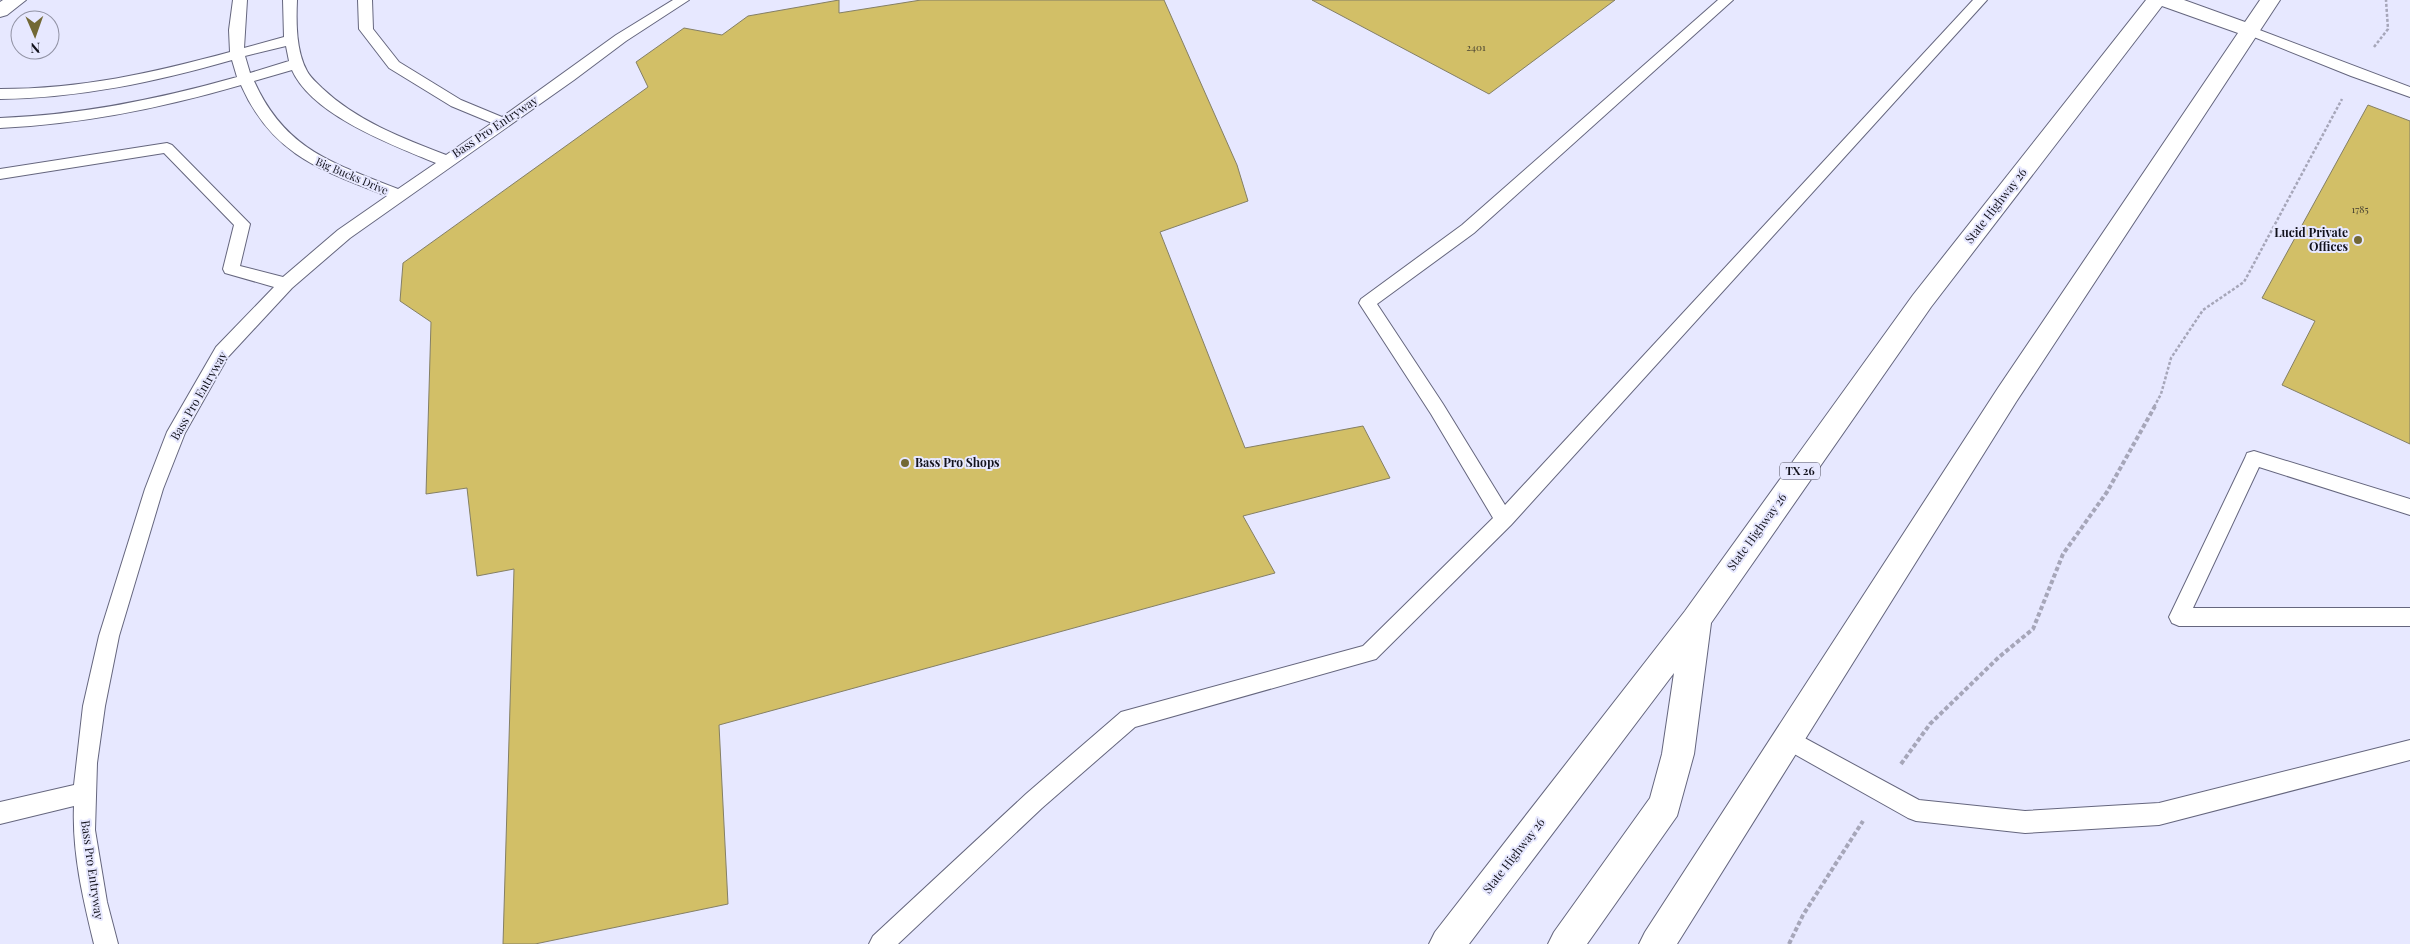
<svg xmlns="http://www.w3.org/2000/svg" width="2410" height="944" font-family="'Playfair Display',serif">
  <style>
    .building { fill: #d2bf67; stroke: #847f65 }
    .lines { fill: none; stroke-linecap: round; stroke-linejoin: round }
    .service-casing { stroke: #65667e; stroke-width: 2 }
    .primary-casing { stroke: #65667e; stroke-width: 2 }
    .path-far1 { stroke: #a6a6b9; stroke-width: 2.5; stroke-dasharray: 3 2; stroke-linecap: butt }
    .path { stroke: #a6a6b9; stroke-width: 4; stroke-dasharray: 4.5 2.5; stroke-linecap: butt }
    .service { fill: #fff; fill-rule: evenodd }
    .primary { fill: #fff; fill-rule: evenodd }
    .poi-dot { fill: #726835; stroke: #e7e8ff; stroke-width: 2 }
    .labels { text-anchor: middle; stroke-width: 4; stroke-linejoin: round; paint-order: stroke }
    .number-label { font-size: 10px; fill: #433e30 }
    .far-street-label { font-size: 11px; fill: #13131d; stroke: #e7e8ff }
    .shield { fill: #e7e8ff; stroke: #535361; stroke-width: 1 }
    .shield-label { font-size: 11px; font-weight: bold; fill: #13131d }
    .street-label { font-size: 12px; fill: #13131d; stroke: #e7e8ff }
    .poi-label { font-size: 12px; font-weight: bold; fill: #13131d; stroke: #e7e8ff; text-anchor: end }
  </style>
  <rect width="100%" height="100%" fill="#e7e8ff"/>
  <path class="building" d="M 839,0 L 839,13 L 921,0 L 1164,0 L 1237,165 L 1248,201 L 1160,232 L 1245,448 L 1363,426 L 1390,478 L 1243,516 L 1275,573 L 719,725 L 728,904 L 535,944 L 503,944 L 514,569 L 477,576 L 467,488 L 426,494 L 431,322 L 400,301 L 403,263 L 648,87 L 636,62 L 684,28 L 722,35 L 748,16 Z
    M 1312,0 L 1615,0 L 1489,94 Z
    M 2368,105 L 2410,121 L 2410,444 L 2282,385 L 2315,321 L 2262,298 Z"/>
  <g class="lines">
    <g class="service-casing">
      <path id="service" d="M 233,0 L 247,0 L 244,48 L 284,37 L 283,0 L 297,0 C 296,23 296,51 307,71 C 310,77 317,83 322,88 C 357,121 402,138 446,155 L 492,123 L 451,106 L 389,68 L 359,29 L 358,0 L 372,0 L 373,29 L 399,62 L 461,100 L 502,117 L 616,35 L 673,0 L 689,0 L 626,41 L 574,80 L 350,238 L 292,288 L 228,357 L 185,433 L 163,489 L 119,636 L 105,706 L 97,763 L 95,830 L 107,902 L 118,944 L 94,944 C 83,899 72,853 74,806 L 0,824 L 0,802 L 74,785 L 83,706 L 99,636 L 145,489 L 167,432 L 216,347 L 274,287 L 225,273 L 223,269 L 234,225 L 164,153 L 0,179 L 0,169 L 167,143 L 172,145 L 250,224 L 240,266 L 283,277 L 338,230 L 387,196 C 321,170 272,155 241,85 C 162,108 83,124 0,128 L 0,118 C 81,115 159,99 237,77 L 232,60 C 155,82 80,98 0,99 L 0,89 C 81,89 152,73 230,52 L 229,30 ZM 286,46 L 289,61 L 250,73 L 245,56 ZM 292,70 C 312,115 392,145 436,163 L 398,189 C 333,163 285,150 254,81 Z
        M 1718,0 L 1733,0 L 1474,233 L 1377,304 L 1443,404 L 1505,505 L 1973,0 L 1987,0 L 1511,525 L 1376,659 L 1135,727 L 1042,808 L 898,944 L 869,944 L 873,936 L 1026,794 L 1121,712 L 1363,646 L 1493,518 L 1431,414 L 1359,303 L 1361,299 L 1462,225 Z
        M 2249,26 L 2410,87 L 2410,97 L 2351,76 L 2244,33 L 2242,30 L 2244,27 Z
        M 2254,451 L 2410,499 L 2410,515 L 2259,467 L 2193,608 L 2410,608 L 2410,626 L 2179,626 L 2172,623 L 2169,617 L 2245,458 L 2247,453 Z
        M 1788,729 L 1919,800 L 2025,811 L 2159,803 L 2410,740 L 2410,760 L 2159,825 L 2025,833 L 1916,821 L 1908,818 L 1780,746 L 1777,739 L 1780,732 Z"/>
    </g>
    <g class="primary-casing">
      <path id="primary" d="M 3,0 L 26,0 L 7,15 L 0,17 L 0,2 Z
        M 2146,0 L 2184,0 L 2245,22 L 2260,0 L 2280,0 L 2016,402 L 1677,944 L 1639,944 L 1645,932 L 1998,388 L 2238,33 L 2162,6 L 1931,307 L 1711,623 L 1694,754 L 1677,816 L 1587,944 L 1548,944 L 1554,932 L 1650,798 L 1662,754 L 1674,673 L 1469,944 L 1429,944 L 1435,932 L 1685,611 L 1913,295 Z"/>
    </g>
    <path class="path-far1" d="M 2374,47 L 2388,29 L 2386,0
      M 2154,407 L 2161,394 L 2171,358 L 2203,310 L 2244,282 L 2342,99"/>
    <path class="path" d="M 1901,764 L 1930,724 L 1999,657 L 2033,629 L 2063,554 L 2107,492 L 2155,406
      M 1789,944 L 1803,915 L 1863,821"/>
    <use href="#service" class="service"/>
    <use href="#primary" class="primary"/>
  </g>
  <g class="poi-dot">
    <circle cx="2358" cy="240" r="5"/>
    <circle cx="905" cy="463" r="5"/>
  </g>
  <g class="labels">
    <g class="number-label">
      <text x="1476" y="51">2401</text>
      <text x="2360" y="213">1785</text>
    </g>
    <g class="far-street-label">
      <text transform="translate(352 176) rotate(23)" y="4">Big Bucks Drive</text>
    </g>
    <rect class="shield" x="1780" y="462.5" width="40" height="17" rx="4"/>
    <g class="shield-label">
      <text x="1800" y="475">TX 26</text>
    </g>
    <g class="street-label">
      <text transform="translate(495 127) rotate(-34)" y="4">Bass Pro Entryway</text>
      <text transform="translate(1996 206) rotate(-52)" y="4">State Highway 26</text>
      <text transform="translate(199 396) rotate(-60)" y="4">Bass Pro Entryway</text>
      <text transform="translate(1757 532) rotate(-54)" y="4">State Highway 26</text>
      <text transform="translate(1514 856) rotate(-52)" y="4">State Highway 26</text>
      <text transform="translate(92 870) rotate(82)" y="4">Bass Pro Entryway</text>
    </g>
    <g class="poi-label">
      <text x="2348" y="237">Lucid Private<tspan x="2348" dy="14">Offices</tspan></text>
      <text x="915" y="467" text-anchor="start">Bass Pro Shops</text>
    </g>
  </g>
  <g transform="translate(35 35) rotate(178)"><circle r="24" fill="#e7e8ff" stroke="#9293a5"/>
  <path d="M0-4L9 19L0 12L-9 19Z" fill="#726835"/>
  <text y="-8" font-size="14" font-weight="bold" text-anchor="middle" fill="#13131d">N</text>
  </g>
</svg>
